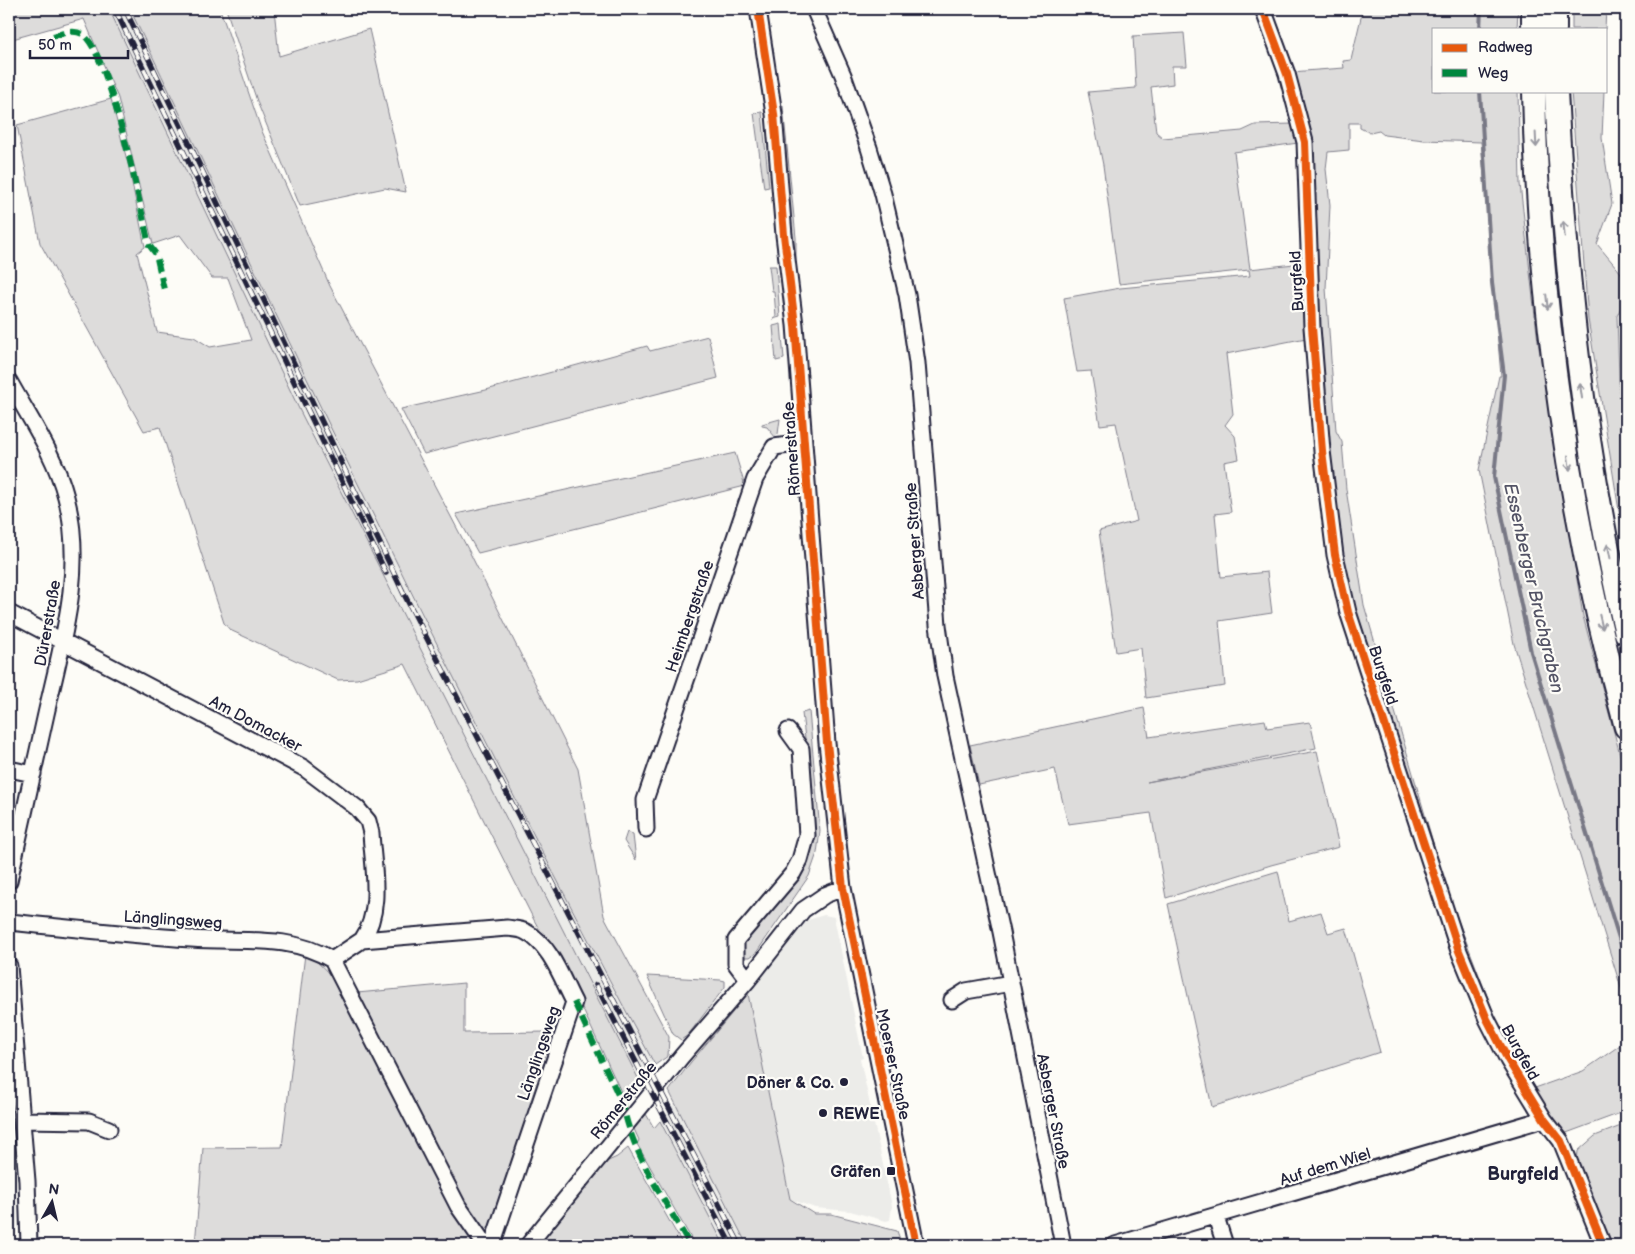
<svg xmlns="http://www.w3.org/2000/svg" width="1635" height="1254" font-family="'Balsamiq Sans',sans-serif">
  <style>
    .built { fill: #ecece9 }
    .green { fill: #dddcdb; stroke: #807f8b }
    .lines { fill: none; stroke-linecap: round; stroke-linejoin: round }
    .stream { stroke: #787885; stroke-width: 4 }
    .minor-casing { stroke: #22223b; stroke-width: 19 }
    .highway-casing { stroke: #22223b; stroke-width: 26 }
    .minor { stroke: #fdfcf7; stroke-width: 15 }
    .highway { stroke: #fdfcf7; stroke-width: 22 }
    .rail-casing { stroke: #22223b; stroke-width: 5.5 }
    .rail { stroke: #fdfcf7; stroke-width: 4; stroke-dasharray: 11; stroke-linecap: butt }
    .quiet { stroke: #00873e; stroke-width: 6; stroke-dasharray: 12 6; stroke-linecap: butt }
    .cycleway-casing { stroke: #fdfcf7; stroke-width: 11 }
    .cycleway { stroke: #e8590c; stroke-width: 8 }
    .oneway { stroke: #9a9aa2 }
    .poi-dot { fill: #22223b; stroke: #fdfcf7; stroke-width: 2 }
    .labels { text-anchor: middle; stroke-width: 4.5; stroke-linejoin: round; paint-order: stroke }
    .street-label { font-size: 16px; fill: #22223b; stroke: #fdfcf7 }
    .poi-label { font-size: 16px; font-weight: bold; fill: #22223b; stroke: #fdfcf7; text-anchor: end }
    .water-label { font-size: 18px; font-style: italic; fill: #545466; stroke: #fdfcf7 }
    .neighbourhood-label { font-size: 18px; font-weight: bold; fill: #22223b; stroke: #fdfcf7 }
  </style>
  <rect width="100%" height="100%" fill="#fdfcf7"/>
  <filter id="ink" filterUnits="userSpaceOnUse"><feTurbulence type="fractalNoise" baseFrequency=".02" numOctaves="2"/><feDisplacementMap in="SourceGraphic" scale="10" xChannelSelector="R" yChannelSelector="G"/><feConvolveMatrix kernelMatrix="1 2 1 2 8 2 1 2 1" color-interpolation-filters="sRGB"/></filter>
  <g filter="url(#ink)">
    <path class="built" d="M 109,9 L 130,9 L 410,591 L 597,958 L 655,1065 L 642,1086 L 300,411 Z
      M 824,915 L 834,917 L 863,1058 L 860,1059 L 892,1206 L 890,1220 L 886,1221 L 850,1211 L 815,1208 L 790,1199 L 748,994 L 808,920 Z
      M 675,1103 L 747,1245 L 724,1245 L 660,1121 Z"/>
    <path class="green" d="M 9,9 L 109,9 L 300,411 L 642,1086 L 634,1097 L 622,1094 L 578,999 L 534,920 L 405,664 L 357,679 L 338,680 L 230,630 L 224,623 L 160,427 L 144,431 L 40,243 L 17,125 L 111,99 L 129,168 L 145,247 L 137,253 L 157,332 L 194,337 L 210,347 L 251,340 L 228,278 L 212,278 L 180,235 L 153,244 L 118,98 L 84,19 L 9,40 Z
      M 130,9 L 220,9 L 261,129 L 330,286 L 470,553 L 578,769 L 604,916 L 669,1037 L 668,1056 L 655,1065 C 468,719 299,364 130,9 Z
      M 226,9 L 274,9 L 279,56 L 369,29 L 406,192 L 385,188 L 300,206 L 258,104 Z
      M 1363,9 L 1518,9 L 1517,29 L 1434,29 L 1434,91 L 1518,91 L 1520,184 L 1538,342 L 1583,616 L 1626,777 L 1626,1004 L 1514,644 L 1479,470 L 1499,376 L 1501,376 L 1481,142 L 1424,140 L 1384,135 L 1379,131 L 1370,133 L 1360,128 L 1360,123 L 1349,123 L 1349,150 L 1328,152 L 1326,169 L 1330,205 L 1326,288 L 1336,431 L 1342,442 L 1346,489 L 1364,605 L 1448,894 L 1494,1014 L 1535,1088 L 1583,1071 L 1626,1041 L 1626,1111 L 1561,1135 L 1532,1090 L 1471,972 L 1352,606 L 1336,533 L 1320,326 L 1314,205 L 1291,72 L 1344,68 L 1343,61 L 1351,60 Z
      M 1572,9 L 1606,9 L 1605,29 L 1572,29 Z
      M 1184,33 L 1187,66 L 1172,66 L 1173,84 L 1151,87 L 1156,132 L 1163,138 L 1242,131 L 1255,125 L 1293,124 L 1298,143 L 1234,152 L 1250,269 L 1303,263 L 1306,338 L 1226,354 L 1233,414 L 1225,425 L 1235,436 L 1239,459 L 1224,462 L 1231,512 L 1215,514 L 1221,577 L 1267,572 L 1272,613 L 1219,621 L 1225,686 L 1146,698 L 1141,648 L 1116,652 L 1099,531 L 1137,521 L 1116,423 L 1100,425 L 1091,371 L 1077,372 L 1064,298 L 1120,288 L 1250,276 L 1249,270 L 1119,284 L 1103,165 L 1088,92 L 1136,88 L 1133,36 Z
      M 1571,91 L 1604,91 L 1602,138 L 1612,204 L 1597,244 L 1626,279 L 1626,297 L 1617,316 L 1622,470 L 1626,493 L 1626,554 L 1588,319 Z
      M 781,106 L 783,106 L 796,238 L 796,279 Z
      M 762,112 L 769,187 L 764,188 L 754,113 Z
      M 769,266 L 776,266 L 780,317 L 773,319 L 776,317 L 774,291 L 772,291 Z
      M 781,324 L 784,359 L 776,361 L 773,326 Z
      M 708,336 L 718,378 L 424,454 L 401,409 L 486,390 L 647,346 L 650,351 Z
      M 780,419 L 778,434 L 775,437 L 767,427 L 762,426 L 762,424 Z
      M 735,453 L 745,486 L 478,553 L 456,514 Z
      M 1144,708 L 1149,737 L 1265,720 L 1267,728 L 1310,722 L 1316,748 L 1147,782 L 1317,751 L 1339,847 L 1271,865 L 1166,898 L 1151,813 L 1068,824 L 1055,769 L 979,785 L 970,745 Z
      M 809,711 L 820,831 L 817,853 L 809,876 L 756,953 L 750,957 L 744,957 L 739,952 L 740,944 L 804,861 L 806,747 L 802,713 Z
      M 627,832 L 633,835 L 636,860 L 624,841 Z
      M 1278,871 L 1289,921 L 1321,912 L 1328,933 L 1346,928 L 1380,1052 L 1212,1107 L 1168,904 Z
      M 305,954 C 323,964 332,977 343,994 L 473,1245 L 195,1245 L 203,1148 L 282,1147 Z
      M 647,976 L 721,980 L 725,981 L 725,987 L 688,1035 L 681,1040 L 673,1034 Z
      M 464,983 L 464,1033 L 549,1032 L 555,1042 L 493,1228 L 486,1234 L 470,1212 L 357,993 Z
      M 748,994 L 790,1199 L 814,1214 L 831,1214 L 897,1231 L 902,1245 L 747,1245 L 669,1091 L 691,1062 Z
      M 646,1114 L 654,1128 L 660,1121 L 724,1245 L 695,1245 L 637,1144 L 639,1140 L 634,1129 Z
      M 1626,1124 L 1626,1245 L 1608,1245 L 1577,1162 L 1578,1151 L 1595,1136 Z
      M 628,1148 L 683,1245 L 536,1245 L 606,1162 L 617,1157 Z"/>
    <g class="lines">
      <path class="stream" d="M 1480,29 L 1481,9
        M 1480,91 L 1492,283 L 1504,375 L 1494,477 L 1531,652 L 1626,961"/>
      <g class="minor-casing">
        <path id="minor" d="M 758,9 L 774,114 L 784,235 L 795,325 L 827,743 L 843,888 L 916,1245
          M 814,9 L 843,75 L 869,148 L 883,194 L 907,295 L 917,363 L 938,625 L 945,676 L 1001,932 L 1063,1245
          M 1263,9 L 1287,74 L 1305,142 L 1312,327 L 1322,451 L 1335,555 L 1348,612 L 1459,951 L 1487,1019 L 1508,1060 L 1544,1119 L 1561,1141 L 1603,1245
          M 9,381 C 30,419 55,455 66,497 C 85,569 62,643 46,714 C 34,770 21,825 9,881
          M 9,613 L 304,768 L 357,808 L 368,821 L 371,833 C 373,868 383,910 362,940
          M 9,769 L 33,774
          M 646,829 L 645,800 L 755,479 L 774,447 L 804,443
          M 9,922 C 69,928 130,935 191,939 C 239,943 289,933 332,960 L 458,1206 L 485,1245
          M 332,960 L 362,940 L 507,928 C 513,929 521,929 526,932 C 550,944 562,979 574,1002 L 492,1245
          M 9,966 L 27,1181 L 29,1245
          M 748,980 L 736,964 L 736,940 L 793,873 L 800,860 L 807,835 L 801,749 L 788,731
          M 952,1000 L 966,991 L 1011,983
          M 22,1120 L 89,1121 L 109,1129
          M 1216,1217 L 1225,1245
          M 528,1245 L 682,1056 L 748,980 L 803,910 L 825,895 L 843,888
          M 1115,1245 L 1544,1119"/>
      </g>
      <g class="highway-casing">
        <path id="highway" d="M 1533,29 L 1533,9
          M 1555,29 L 1555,9
          M 1534,91 C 1538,302 1570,524 1626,727
          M 1556,91 C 1565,274 1584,454 1626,633"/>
      </g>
      <use href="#minor" class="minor"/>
      <use href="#highway" class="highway"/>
      <g class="rail-casing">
        <path id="rail" d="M 115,9 L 386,573
          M 125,9 L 404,594 L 740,1245
          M 596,985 L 731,1245"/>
      </g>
      <use href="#rail" class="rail"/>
      <path class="quiet" d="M 53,36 C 62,34 73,29 82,34 C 109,50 141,209 149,245 L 156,254 L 165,294
        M 574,1002 L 623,1105 C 633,1156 665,1200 690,1245"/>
      <g class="cycleway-casing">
        <path id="cycleway" d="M 758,9 L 774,114 L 784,235 L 795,325 L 827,743 L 843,888 L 916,1245
          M 1263,9 L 1287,74 L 1305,142 L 1312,327 L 1322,451 L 1335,555 L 1348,612 L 1459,951 L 1487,1019 L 1508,1060 L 1544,1119 L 1561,1141 L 1603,1245"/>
      </g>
      <use href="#cycleway" class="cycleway"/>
    </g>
    <defs><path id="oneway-shaft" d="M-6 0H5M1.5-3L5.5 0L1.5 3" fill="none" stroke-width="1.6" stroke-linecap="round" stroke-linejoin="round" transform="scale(1.25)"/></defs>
    <g class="oneway">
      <use href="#oneway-shaft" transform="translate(1536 140) rotate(87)"/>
      <use href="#oneway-shaft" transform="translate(1564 229) rotate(-95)"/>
      <use href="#oneway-shaft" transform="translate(1547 302) rotate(84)"/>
      <use href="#oneway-shaft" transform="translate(1581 391) rotate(-98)"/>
      <use href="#oneway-shaft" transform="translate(1569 463) rotate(82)"/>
      <use href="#oneway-shaft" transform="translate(1609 551) rotate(-101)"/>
      <use href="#oneway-shaft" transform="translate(1601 622) rotate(77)"/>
    </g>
  </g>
  <g class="poi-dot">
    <circle cx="844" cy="1082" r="5"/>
    <circle cx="823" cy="1113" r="5"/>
    <rect x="886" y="1166" width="10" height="10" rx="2.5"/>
  </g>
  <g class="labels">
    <g class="street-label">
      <text transform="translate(1296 281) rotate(-93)" y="6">Burgfeld</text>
      <text transform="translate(791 449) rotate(-94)" y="6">Römerstraße</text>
      <text transform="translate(914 541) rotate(-94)" y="6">Asberger Straße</text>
      <text transform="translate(689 616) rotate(-71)" y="6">Heimbergstraße</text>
      <text transform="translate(47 623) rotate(-80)" y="6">Dürerstraße</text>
      <text transform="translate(1384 675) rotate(72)" y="6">Burgfeld</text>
      <text transform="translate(256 723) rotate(28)" y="6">Am Domacker</text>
      <text transform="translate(173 919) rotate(4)" y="6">Länglingsweg</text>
      <text transform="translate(1521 1052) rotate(61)" y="6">Burgfeld</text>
      <text transform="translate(538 1053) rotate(-71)" y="6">Länglingsweg</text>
      <text transform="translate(894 1064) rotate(78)" y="6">Moerser Straße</text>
      <text transform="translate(623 1100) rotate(-51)" y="6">Römerstraße</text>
      <text transform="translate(1054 1111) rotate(79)" y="6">Asberger Straße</text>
      <text transform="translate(1325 1166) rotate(-17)" y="6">Auf dem Wiel</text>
    </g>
    <g class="poi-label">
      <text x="834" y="1088">Döner &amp; Co.</text>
      <text x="833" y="1119" text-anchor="start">REWE</text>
      <text x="881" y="1177">Gräfen</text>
    </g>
    <g class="water-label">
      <text transform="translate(1534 588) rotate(77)" y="6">Essenberger Bruchgraben</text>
    </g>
    <g class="neighbourhood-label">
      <text x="1523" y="1180">Burgfeld</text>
    </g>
  </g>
  <rect width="1635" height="1254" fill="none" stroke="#fdfcf7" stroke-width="30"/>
  <rect x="15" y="15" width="1605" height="1224" fill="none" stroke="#22223b" stroke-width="2" filter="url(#ink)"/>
  <rect x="1432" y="28" width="175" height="65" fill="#fdfcf7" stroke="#a5a5ac"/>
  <rect x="1442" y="44" width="25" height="8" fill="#e8590c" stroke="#a5a5ac"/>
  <text x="1478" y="52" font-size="15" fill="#22223b">Radweg</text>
  <rect x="1442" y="69" width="25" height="8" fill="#00873e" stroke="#a5a5ac"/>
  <text x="1478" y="78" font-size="15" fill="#22223b">Weg</text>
  <g transform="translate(52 1202) rotate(8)" stroke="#fdfcf7" stroke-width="4" paint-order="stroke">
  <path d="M0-4L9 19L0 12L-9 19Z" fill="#22223b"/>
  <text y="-8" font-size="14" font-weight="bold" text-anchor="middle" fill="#22223b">N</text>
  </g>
  <path d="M30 50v8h98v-8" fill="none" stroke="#22223b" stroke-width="2.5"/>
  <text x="38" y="50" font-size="15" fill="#22223b" stroke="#fdfcf7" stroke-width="4" paint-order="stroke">50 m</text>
</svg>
